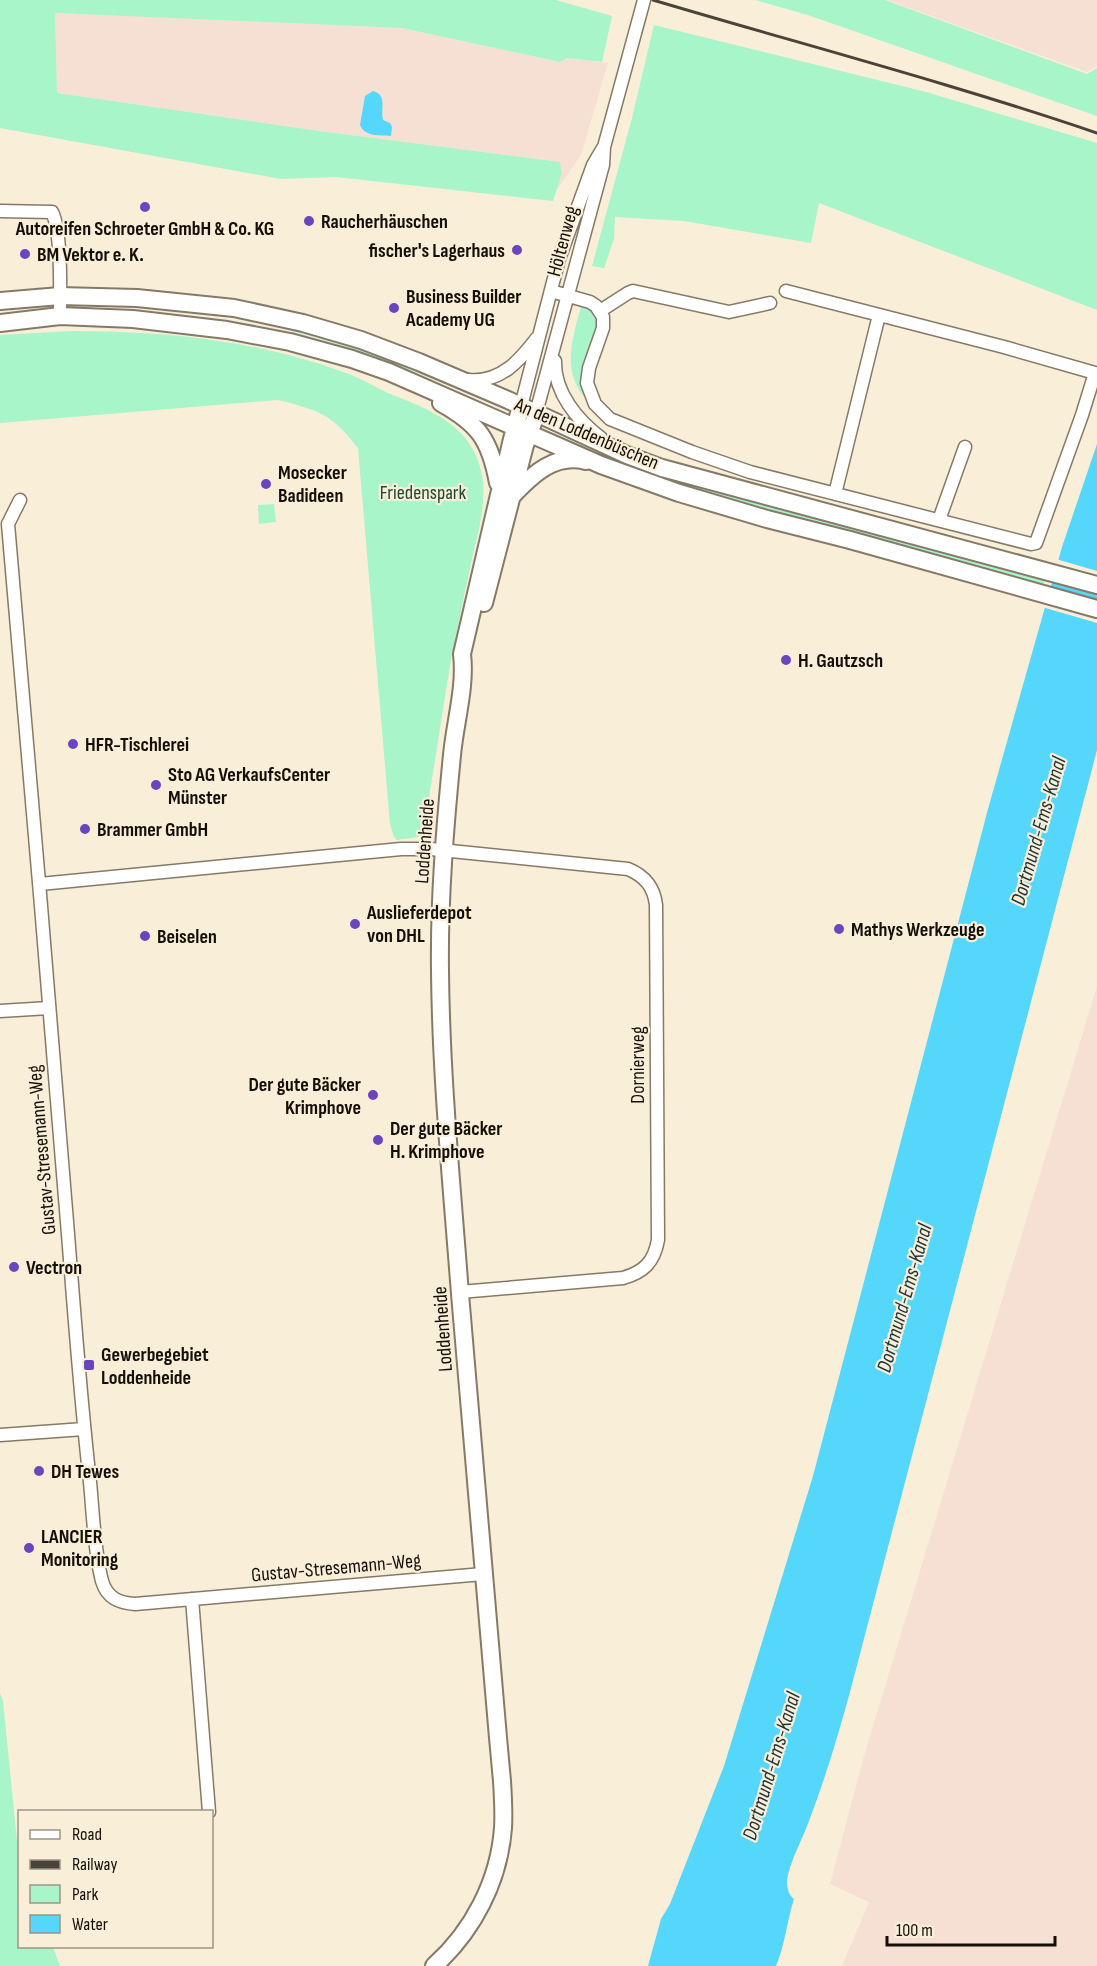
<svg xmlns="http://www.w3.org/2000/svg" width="1097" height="1966" font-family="'Sofia Sans Condensed',sans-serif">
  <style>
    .industrial { fill: #f6e0d4 }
    .green { fill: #a7f5c9 }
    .water { fill: #55d6fb }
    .pier { fill: #f9eed8 }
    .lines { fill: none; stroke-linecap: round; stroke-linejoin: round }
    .street-casing { stroke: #847a67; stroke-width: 15 }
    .secondary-casing { stroke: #847a67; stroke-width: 20 }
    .street { stroke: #fff; stroke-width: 12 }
    .secondary { stroke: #fff; stroke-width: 16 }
    .rail { stroke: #494339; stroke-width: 3 }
    .poi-dot { fill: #6b45bd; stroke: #f9eed8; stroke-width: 2 }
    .labels { text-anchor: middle; stroke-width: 4.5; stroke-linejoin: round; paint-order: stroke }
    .poi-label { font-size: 20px; font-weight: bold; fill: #141009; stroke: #f9eed8; text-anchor: start }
    .street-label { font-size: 20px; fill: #141009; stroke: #f9eed8 }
    .park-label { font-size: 20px; fill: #1d4832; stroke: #f9eed8 }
    .water-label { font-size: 21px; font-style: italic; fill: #1c3239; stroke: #f9eed8 }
  </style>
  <rect width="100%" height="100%" fill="#f9eed8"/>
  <path class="industrial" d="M 887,0 L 1097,0 L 1097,66 L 1087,72 Z
    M 55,13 L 402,28 L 560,62 L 567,58 L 608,63 L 581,155 L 556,191 L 562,173 L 560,162 L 319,131 L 57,93 Z
    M 1097,986 L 1097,1966 L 842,1966 L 869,1902 L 830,1884 L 864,1756 Z"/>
  <path class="green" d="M 0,0 L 556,0 L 612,16 L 602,62 L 567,58 L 560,62 L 402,28 L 55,13 L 57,93 L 319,131 L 560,162 L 562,173 L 553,201 L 336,177 L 281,179 L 0,128 Z
    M 755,0 L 885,0 L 1087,74 L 1097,68 L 1097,116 L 808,15 Z
    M 654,25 L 926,92 L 1097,143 L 1097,310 L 819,203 L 811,243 L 684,221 L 615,217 L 614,239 L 604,268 L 592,266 L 632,118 Z
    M 581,307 C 614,310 586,350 583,367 C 581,379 582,389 587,400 C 561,373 572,339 581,307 Z
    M 289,328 C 361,343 429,374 497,402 L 496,405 C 429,377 363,349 292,331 Z
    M 71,331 C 163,331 256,340 343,372 C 359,377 373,386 388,393 C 430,410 472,424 482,475 C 488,507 475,541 469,573 C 462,604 456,635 450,666 C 443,708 437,749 430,791 C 428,806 430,822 426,836 L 397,840 L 394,837 L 390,824 L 358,448 C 332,414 318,410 278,400 L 0,423 L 0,335 Z
    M 547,431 C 566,438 584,447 603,455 C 649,474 695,490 745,498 L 1046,577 L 1042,588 L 739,506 L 641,474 L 547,434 Z
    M 274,504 L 276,522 L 259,524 L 258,505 Z
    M 0,1693 L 3,1701 L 19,1861 L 20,1946 L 53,1947 L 60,1966 L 0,1966 Z"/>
  <path class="water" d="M 373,91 C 388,95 380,109 383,120 L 390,123 L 392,127 L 391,136 C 380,135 365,137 360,125 L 365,96 Z
    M 1097,444 L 1097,750 L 850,1692 C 838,1736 825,1779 809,1821 C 803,1838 788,1865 787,1882 C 787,1889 789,1895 794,1899 C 787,1921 785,1945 776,1966 L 648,1966 L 661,1919 L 670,1904 L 724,1766 L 813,1476 L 988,809 L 1062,547 Z"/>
  <path class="pier" d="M 1056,559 L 1097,571 L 1097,593 L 1050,580 Z
    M 1048,587 L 1097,602 L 1097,623 L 1042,607 Z"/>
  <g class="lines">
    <g class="street-casing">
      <path id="street" d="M 0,211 L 52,212 C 62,232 60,292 60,316
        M 551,291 L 590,302 L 596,306 L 603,317 L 603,328 L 589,368 L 587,383 L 595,404 L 610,419 L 692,452 L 750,472 L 1031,544 L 1036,543 L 1082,415 L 1095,373 L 1004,347 L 786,291
        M 600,311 L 628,293 L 633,291 L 729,312 L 770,303
        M 555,361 C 554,392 577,420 601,438
        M 469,380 C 501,383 520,360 537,338
        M 521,406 L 559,259 L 593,165 L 603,148
        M 536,413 L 603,165 L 604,147 L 644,0
        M 835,494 L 879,315
        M 20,500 L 8,524 C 29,757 48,989 67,1222 C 74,1308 80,1395 90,1482 C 93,1513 94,1550 102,1581 C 107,1598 119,1603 135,1604 L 483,1574
        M 939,520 L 965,447
        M 40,884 L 401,849 L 431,849 L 628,869 C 645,876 654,887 656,905 L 658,1240 C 654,1262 644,1272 623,1278 L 460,1292
        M 0,1011 L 49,1008
        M 0,1435 L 84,1429
        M 192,1599 L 209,1812"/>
    </g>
    <g class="secondary-casing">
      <path id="secondary" d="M 0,301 L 60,296 L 137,298 L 234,308 L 303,323 L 361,340 L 419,362 L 508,400 L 627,455 L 662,468 L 1097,585
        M 0,323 L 60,316 L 133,319 L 227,330 L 290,342 L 352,359 L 389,372 L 601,465 L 679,493 L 767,519 L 850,540 L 1097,609
        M 441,403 C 479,424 490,440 498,483
        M 513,495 C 533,474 555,453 586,461
        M 484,603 L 525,445 L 533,423
        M 434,1966 C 473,1931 499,1881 503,1828 C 504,1812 503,1797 502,1781 C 487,1619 473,1457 460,1294 C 452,1187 441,1079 440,971 C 439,899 445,827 452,755 C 455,722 466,687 462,654 L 512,439 L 521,406"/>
    </g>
    <use href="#street" class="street"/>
    <use href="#secondary" class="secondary"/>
    <path class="rail" d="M 653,0 C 801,44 950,83 1097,133"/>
  </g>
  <g class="poi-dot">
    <circle cx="145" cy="207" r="6"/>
    <circle cx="309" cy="221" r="6"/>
    <circle cx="517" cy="250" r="6"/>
    <circle cx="25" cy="254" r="6"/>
    <circle cx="394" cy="308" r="6"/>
    <circle cx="266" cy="484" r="6"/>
    <circle cx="786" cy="660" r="6"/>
    <circle cx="73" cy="744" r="6"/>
    <circle cx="156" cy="785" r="6"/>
    <circle cx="85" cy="829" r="6"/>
    <circle cx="355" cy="924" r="6"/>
    <circle cx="839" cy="929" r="6"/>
    <circle cx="145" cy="936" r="6"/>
    <circle cx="373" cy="1095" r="6"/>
    <circle cx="378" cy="1140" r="6"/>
    <circle cx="14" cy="1267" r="6"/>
    <rect x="83" y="1359" width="12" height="12" rx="3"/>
    <circle cx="39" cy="1471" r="6"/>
    <circle cx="29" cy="1548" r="6"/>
  </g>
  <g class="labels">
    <g class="poi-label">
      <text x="321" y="228">Raucherhäuschen</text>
      <text x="145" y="235" text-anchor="middle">Autoreifen Schroeter GmbH &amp; Co. KG</text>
      <text x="505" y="257" text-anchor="end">fischer's Lagerhaus</text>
      <text x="37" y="261">BM Vektor e. K.</text>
      <text x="406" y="303">Business Builder<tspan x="406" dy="23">Academy UG</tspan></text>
      <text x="278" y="479">Mosecker<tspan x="278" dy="23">Badideen</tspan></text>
      <text x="798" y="667">H. Gautzsch</text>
      <text x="85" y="751">HFR-Tischlerei</text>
      <text x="168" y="781">Sto AG VerkaufsCenter<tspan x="168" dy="23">Münster</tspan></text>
      <text x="97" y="836">Brammer GmbH</text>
      <text x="367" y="919">Auslieferdepot<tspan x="367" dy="23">von DHL</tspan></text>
      <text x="851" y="936">Mathys Werkzeuge</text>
      <text x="157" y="943">Beiselen</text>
      <text x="361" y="1091" text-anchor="end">Der gute Bäcker<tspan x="361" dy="23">Krimphove</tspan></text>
      <text x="390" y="1135">Der gute Bäcker<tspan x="390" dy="23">H. Krimphove</tspan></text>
      <text x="26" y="1274">Vectron</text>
      <text x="101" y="1361">Gewerbegebiet<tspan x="101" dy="23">Loddenheide</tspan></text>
      <text x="51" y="1478">DH Tewes</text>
      <text x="41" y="1543">LANCIER<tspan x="41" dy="23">Monitoring</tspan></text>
    </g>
    <g class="street-label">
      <text transform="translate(562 241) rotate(-75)" y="7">Höltenweg</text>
      <text transform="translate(587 433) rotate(23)" y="7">An den Loddenbüschen</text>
      <text transform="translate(424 841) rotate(-86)" y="7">Loddenheide</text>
      <text transform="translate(637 1065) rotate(-90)" y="7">Dornierweg</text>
      <text transform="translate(41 1150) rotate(-95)" y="7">Gustav-Stresemann-Weg</text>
      <text transform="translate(442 1329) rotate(-94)" y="7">Loddenheide</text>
      <text transform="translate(336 1567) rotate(-5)" y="7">Gustav-Stresemann-Weg</text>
    </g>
    <g class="park-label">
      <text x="423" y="499">Friedenspark</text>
    </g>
    <g class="water-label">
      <text transform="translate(1038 831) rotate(-74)" y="7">Dortmund-Ems-Kanal</text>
      <text transform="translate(904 1298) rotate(-74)" y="7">Dortmund-Ems-Kanal</text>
      <text transform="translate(771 1766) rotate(-73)" y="7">Dortmund-Ems-Kanal</text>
    </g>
  </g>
  <rect x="18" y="1810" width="195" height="138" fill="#f9eed8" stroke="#9d9585" stroke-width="1.5"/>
  <rect x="30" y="1830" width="30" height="9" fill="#ffffff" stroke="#9d9585" stroke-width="1.5"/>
  <text x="72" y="1840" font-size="18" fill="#141009">Road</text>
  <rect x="30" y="1860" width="30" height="9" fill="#494339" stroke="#9d9585" stroke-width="1.5"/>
  <text x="72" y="1870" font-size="18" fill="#141009">Railway</text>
  <rect x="30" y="1885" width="30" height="18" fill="#a7f5c9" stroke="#9d9585" stroke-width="1.5"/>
  <text x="72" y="1900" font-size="18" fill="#141009">Park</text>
  <rect x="30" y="1915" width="30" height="18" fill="#55d6fb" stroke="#9d9585" stroke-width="1.5"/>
  <text x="72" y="1930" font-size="18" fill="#141009">Water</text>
  <path d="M887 1936v9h168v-9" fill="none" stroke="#141009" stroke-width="3"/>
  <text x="896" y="1936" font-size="18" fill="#141009" stroke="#f9eed8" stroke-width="4.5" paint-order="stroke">100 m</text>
</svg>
